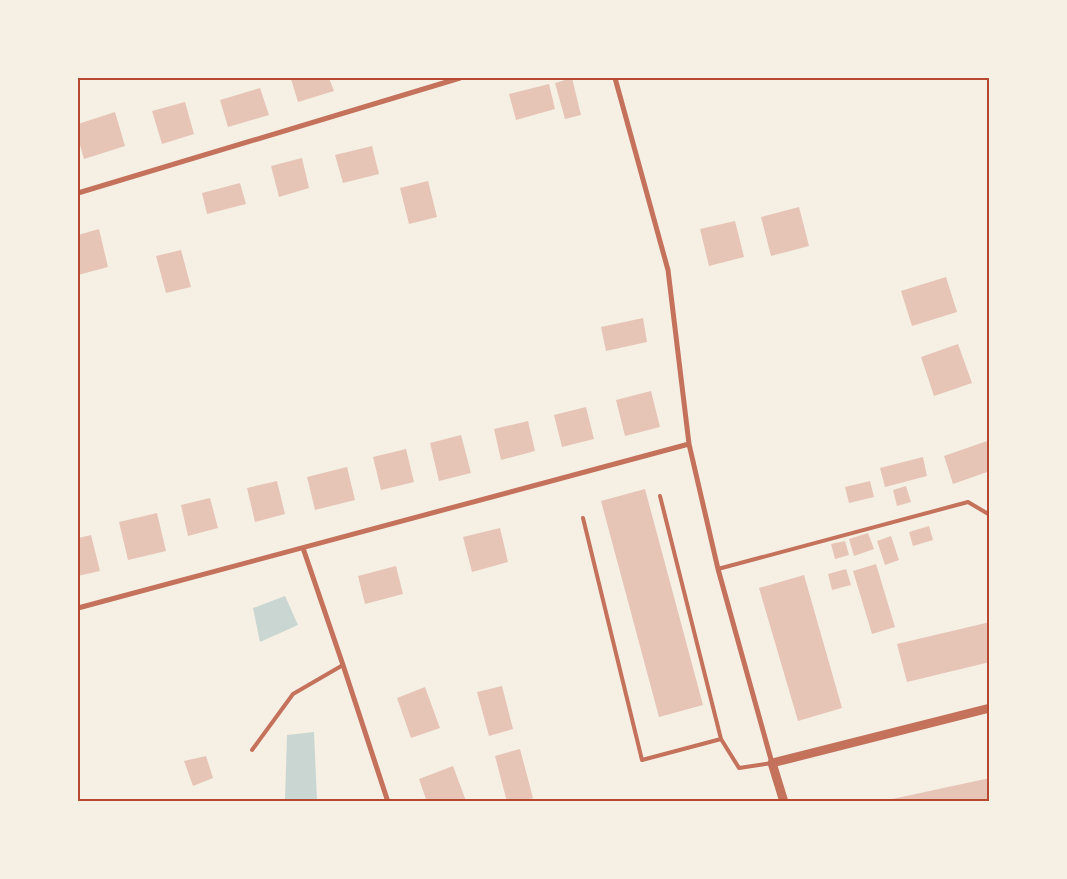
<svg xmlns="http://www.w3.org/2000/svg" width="1067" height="879" font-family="Manrope,sans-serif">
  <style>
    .water { fill: #c9d6d2 }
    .building { fill: #e6c5b7 }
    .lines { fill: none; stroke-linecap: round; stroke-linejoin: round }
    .service { stroke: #c5725c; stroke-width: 4 }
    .minor { stroke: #c5725c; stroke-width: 5 }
    .tertiary { stroke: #c5725c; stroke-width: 9 }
    .neatline { fill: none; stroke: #b5482f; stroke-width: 2 }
  </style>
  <rect width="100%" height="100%" fill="#f6efe4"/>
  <path class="water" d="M 285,596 L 298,625 L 260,642 L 253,608 Z
    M 314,732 L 317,801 L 285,801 L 287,735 Z"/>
  <path class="building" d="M 296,78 L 329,78 L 334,91 L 298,102 L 291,79 Z
    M 572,78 L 581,115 L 565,119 L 555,83 Z
    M 549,84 L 555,109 L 516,120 L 509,94 Z
    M 260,88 L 269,115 L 228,127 L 220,100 Z
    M 185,102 L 194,134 L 162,144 L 152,111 Z
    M 115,112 L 125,146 L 84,159 L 78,138 L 78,124 Z
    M 372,146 L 379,174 L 343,183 L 335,155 Z
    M 302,158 L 309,188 L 279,197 L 271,166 Z
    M 428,181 L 437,217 L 409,224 L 400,188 Z
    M 240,183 L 246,204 L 207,214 L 202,193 Z
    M 799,207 L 809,246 L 771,256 L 761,217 Z
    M 735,221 L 744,257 L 709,266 L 700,229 Z
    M 99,229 L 108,267 L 78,275 L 78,235 Z
    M 181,250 L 191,287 L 166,293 L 156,256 Z
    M 946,277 L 957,312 L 912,326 L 901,291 Z
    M 643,318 L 647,342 L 606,351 L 601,327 Z
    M 958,344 L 972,383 L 934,396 L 921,357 Z
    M 651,391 L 660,427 L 625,436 L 616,400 Z
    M 586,407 L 594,439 L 562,447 L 554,415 Z
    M 528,421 L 535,451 L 501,460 L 494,429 Z
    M 461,435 L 471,473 L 439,481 L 430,443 Z
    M 990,440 L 990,471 L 953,484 L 944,456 Z
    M 406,449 L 414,482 L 381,490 L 373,457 Z
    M 923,457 L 927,476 L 885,487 L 880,468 Z
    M 347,467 L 355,500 L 315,510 L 307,477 Z
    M 277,481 L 285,514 L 255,522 L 247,488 Z
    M 870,481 L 874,497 L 849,503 L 845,487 Z
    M 906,486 L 911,502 L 897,506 L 893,490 Z
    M 645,489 L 703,705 L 659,717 L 601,501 Z
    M 210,498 L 218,528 L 188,536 L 181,505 Z
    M 157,513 L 166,551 L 128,560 L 119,522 Z
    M 929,526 L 933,540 L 913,546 L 909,532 Z
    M 500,528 L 508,562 L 472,572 L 463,537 Z
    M 868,533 L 874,549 L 854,556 L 849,539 Z
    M 91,535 L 100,571 L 78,576 L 78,538 Z
    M 891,536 L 899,560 L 885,565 L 877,541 Z
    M 845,541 L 849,555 L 835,559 L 831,544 Z
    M 876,564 L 895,627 L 872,634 L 853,571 Z
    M 396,566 L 403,594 L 365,604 L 358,576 Z
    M 846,569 L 851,585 L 832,590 L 828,574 Z
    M 804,575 L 842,708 L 798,721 L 759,588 Z
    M 990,622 L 990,662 L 907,682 L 897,644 Z
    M 502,686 L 513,729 L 489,736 L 477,692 Z
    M 425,687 L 440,728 L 411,738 L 397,698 Z
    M 520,749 L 533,798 L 520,802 L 507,802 L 495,756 Z
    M 206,756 L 213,778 L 193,786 L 184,761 Z
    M 453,766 L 466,801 L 427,802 L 419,779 Z
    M 990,778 L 990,802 L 883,802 L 883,801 Z"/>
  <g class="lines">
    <path class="service" d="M 660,496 L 721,739
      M 583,518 L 642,760 L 721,739 L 739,768 L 772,763
      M 718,569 L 968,502 L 990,515
      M 252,750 L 293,694 L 343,665"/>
    <path class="minor" d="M 615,78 L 668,270 L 689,444 L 718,569 L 772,763
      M 78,193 L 460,78
      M 303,548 L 343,665 L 388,802
      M 78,608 L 689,444"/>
    <path class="tertiary" d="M 784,802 L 772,763 L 990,708"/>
  </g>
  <rect width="1067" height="879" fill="none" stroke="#f6efe4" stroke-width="158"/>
  <rect x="79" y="79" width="909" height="721" class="neatline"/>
</svg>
